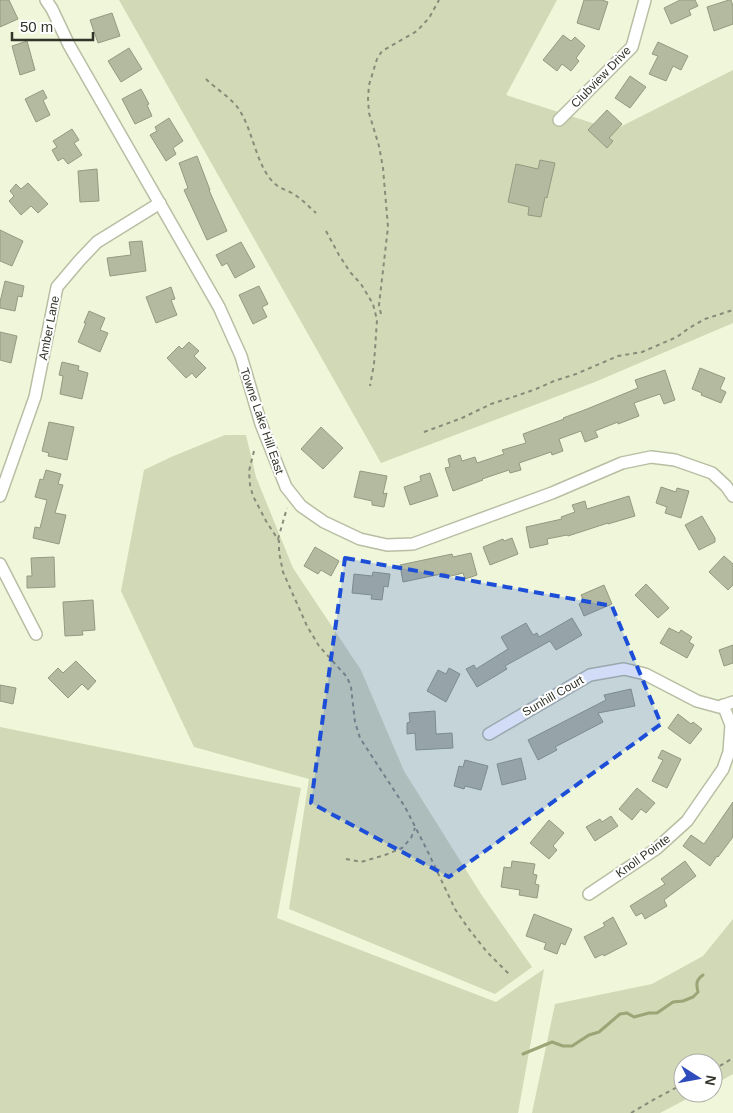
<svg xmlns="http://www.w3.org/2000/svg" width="733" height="1113" font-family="Arial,sans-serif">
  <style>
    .green { fill: #d1d9b6 }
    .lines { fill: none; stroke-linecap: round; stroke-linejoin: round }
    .stream { stroke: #9ba576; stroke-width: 3 }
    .building { fill: #b4ba9f; stroke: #949a80 }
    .minor-casing { stroke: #b8bea3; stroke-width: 14 }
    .path { stroke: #878c79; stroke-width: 2; stroke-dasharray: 4 4; stroke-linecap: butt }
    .minor { stroke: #fff; stroke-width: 11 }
    .marked { fill: #1d4ed8; fill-opacity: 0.2; stroke: #1d4ed8; stroke-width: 4; stroke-dasharray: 10 6; stroke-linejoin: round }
    .labels { text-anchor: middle; stroke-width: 4; stroke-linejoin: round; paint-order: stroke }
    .street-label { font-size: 12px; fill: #313429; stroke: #fff }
  </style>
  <rect width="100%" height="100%" fill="#eff6da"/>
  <path class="green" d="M 119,0 L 557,0 L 506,95 L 614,130 L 733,70 L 733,323 L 595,382 L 381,463 Z
    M 225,435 L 246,435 L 256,477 L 293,568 L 361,670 L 404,771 L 481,894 L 532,967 L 495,994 L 289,909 L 309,779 L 194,747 L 121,591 L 144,470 L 171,457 Z
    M 0,727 L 301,788 L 277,918 L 496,1002 L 544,969 L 518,1113 L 0,1113 Z
    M 733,919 L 733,1074 L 713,1085 L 713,1063 L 683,1063 L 683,1093 L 698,1093 L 660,1113 L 532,1113 L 555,1004 L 652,984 L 703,956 Z"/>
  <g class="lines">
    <path class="stream" d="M 523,1054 L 552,1042 L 563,1046 L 572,1046 L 589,1035 L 599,1032 L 620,1014 L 627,1013 L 634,1017 L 649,1013 L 657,1013 L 673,1002 L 683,1001 L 693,997 L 698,992 C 696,984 696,980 703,975"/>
  </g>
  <path class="building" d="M 0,0 L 9,0 L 18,19 L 0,27 Z
    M 584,0 L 602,0 L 608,2 L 599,30 L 577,23 Z
    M 680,0 L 695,0 L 698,6 L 689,10 L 691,15 L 671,24 L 664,8 Z
    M 729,0 L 731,0 L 733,6 L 733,24 L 714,31 L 707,7 Z
    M 112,13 L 120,36 L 98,43 L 90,20 Z
    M 563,35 L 571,41 L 575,37 L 585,46 L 576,58 L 579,61 L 571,71 L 562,64 L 557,71 L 543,60 Z
    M 27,41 L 35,70 L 20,75 L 12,46 Z
    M 658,42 L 688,56 L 681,70 L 673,66 L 666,81 L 649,74 L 658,56 L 652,54 Z
    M 129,48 L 142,69 L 121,82 L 108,61 Z
    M 630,76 L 646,87 L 630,108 L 615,98 Z
    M 141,89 L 149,104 L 147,105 L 152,116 L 135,124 L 122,99 Z
    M 43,90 L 47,98 L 43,100 L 50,115 L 36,122 L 25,99 Z
    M 607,110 L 622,124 L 609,138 L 613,141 L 607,148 L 588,130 Z
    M 169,118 L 183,141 L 173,148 L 176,154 L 166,161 L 150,135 L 157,131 L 155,127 Z
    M 72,129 L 79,140 L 74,143 L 82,155 L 68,164 L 63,158 L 58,161 L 52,150 L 57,147 L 53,141 Z
    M 197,156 L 210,190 L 209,190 L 227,231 L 207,240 L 184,190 L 188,188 L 179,163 Z
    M 540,160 L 555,163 L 547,198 L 545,197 L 541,217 L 528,215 L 529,207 L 508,202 L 516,164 L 538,169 Z
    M 97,169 L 99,201 L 80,202 L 78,171 Z
    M 28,183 L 48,204 L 38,213 L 31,206 L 21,215 L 9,201 L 14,196 L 10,191 L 16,184 L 21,189 Z
    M 0,230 L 23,241 L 12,266 L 0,261 Z
    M 142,241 L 146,271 L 110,276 L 107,258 L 131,255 L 129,242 Z
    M 241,242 L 255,267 L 235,278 L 227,263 L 222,266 L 216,255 Z
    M 5,281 L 24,286 L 22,297 L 18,296 L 15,311 L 0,308 L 0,302 Z
    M 259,286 L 268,304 L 262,307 L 267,317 L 253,324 L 239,295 Z
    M 171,287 L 175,299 L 171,300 L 177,315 L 156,323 L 146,297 Z
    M 89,311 L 105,318 L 100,330 L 108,333 L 100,352 L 78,342 L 86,323 L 84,323 Z
    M 0,332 L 17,336 L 11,363 L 0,360 Z
    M 189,342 L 199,351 L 194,356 L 206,368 L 196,378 L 192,373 L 186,378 L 167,358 L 179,346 L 182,349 Z
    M 62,362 L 79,366 L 78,370 L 88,373 L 82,399 L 60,394 L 63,376 L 59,375 Z
    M 700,368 L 725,378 L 720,389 L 726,392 L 721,403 L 701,395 L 702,393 L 692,389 Z
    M 665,370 L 675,400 L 664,404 L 660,394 L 634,403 L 639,416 L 618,424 L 618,422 L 595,431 L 598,437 L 585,442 L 581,431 L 559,439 L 563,451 L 552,455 L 551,452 L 519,463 L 521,470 L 510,473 L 509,470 L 482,479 L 483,480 L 453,491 L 445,468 L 450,467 L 448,459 L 460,455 L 462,461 L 475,457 L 477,463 L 504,454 L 502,450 L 526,443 L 523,434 L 564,419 L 563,418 L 587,409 L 638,388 L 635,380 Z
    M 49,422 L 74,427 L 67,460 L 48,456 L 49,453 L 42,451 Z
    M 321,427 L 343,448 L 323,469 L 301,449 Z
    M 46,470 L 61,474 L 58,484 L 63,485 L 55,513 L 66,515 L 59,544 L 33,538 L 35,527 L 40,528 L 47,500 L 35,497 L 40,479 L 43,480 Z
    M 360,471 L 387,476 L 383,494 L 387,493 L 384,507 L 372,505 L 372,501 L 354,497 Z
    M 430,473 L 438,496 L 410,505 L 404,487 L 421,481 L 420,476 Z
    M 661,487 L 676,492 L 677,488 L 689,491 L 681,518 L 665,513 L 667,507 L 656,503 Z
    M 629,496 L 635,516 L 608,524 L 608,523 L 568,536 L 567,535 L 547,539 L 548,544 L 530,548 L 526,527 L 562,519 L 561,517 L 575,512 L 572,505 L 585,501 L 587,509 Z
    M 702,516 L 715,538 L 715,542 L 699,550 L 685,525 Z
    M 512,538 L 518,554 L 490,565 L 483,547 L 503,539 L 504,541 Z
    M 315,547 L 339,561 L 331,576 L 321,570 L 318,574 L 304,566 Z
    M 471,553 L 477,575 L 465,579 L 463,573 L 447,577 L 446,573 L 403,582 L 400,565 L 452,554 L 453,557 Z
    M 724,556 L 733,564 L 733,585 L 728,590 L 709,572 Z
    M 54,557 L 55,587 L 27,588 L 27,576 L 32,576 L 31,558 Z
    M 373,572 L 390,574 L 388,587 L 384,586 L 382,600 L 371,599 L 372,595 L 352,593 L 354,574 L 372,576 Z
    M 646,584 L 669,608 L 658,618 L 635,595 Z
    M 604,585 L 612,604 L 584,616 L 579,604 L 584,601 L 581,595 Z
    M 93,600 L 95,630 L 82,631 L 83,635 L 65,636 L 63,602 Z
    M 572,618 L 582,635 L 556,650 L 550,641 L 505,666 L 507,669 L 477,687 L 466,669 L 474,665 L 476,669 L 508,649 L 501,637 L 526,623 L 533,635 L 537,633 L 539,637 Z
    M 669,628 L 679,633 L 681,630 L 692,637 L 689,642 L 694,645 L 687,658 L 660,643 Z
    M 733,645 L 733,663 L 724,666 L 719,650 Z
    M 76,661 L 96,681 L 88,690 L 82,684 L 68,698 L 48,678 L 58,668 L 63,673 Z
    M 449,668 L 460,674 L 446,702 L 427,691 L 438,670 L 446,674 Z
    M 0,685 L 16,688 L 13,704 L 0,701 Z
    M 631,689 L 635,706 L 598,713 L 603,722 L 555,747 L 557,750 L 538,760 L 528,740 L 606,700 L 604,695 Z
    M 435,711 L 436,734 L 452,733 L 453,748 L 416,750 L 415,733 L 407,734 L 407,723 L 410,722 L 409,713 Z
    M 678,714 L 691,724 L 693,722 L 702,729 L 690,744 L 668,728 Z
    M 662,750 L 681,759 L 667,788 L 652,781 L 663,760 L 658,758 Z
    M 521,758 L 526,779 L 502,785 L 497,764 Z
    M 465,760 L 488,766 L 481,790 L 465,786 L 464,789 L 454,786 L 459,766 L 463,767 Z
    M 637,788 L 655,803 L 646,813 L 641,809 L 632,820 L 619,809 Z
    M 733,802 L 733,837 L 718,857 L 717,856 L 710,866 L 683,846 L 691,835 L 704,844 Z
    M 611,816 L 618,826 L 595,841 L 586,827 L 600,819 L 602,822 Z
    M 549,820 L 564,833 L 553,846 L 557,850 L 549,859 L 530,843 Z
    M 512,861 L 535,864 L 533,874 L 537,875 L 535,884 L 539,885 L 537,898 L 519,895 L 520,890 L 501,887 L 504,867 L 511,868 Z
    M 685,861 L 696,876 L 664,900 L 667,906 L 645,919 L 642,913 L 636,916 L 630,906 L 665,884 L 661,879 Z
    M 534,914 L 572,929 L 565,945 L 561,943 L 557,954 L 544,949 L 546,943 L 526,936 Z
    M 613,917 L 627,944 L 604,956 L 603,954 L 595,958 L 584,937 L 605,926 L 603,923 Z"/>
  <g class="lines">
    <g class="minor-casing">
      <path id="minor" d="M 46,0 L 52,9 L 69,45 L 219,307 L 241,356 L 261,424 L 286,487 L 301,506 L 324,522 L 360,539 L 387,545 L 413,544 L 552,493 L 622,463 L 651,457 L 675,460 L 712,473 L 726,486 L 733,496
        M 559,120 L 632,47 L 645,0
        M 0,496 L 35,397 L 57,287 L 79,261 L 97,242 L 160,203
        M 0,564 L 36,634
        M 489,734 L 590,675 L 624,669 L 645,674 L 697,701 L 719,707 L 733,702
        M 589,894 L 656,849 L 687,821 L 723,769 L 729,752 L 731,725 L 723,705"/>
    </g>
    <path class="path" d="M 206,79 C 216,89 233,99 240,111 C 253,132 256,163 272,181 C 279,189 288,190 295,195 C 303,200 309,207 316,213
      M 326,231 L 339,255 L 350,272 L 361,284 L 373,304 L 377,320 L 374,364 L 370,386
      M 381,314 L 379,305 L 388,227 L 383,168 L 379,146 L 369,113 L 368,99 L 369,85 L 377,59 L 382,51 L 417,31 L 429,18 L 439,0
      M 424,432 L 462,418 L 491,404 L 516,396 L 536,389 L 554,381 L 576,374 L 618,356 L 642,352 L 677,337 L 689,328 L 705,319 L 733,310
      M 254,451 L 249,471 L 250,485 L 253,496 L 266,521 L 279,541 L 279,552 L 283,572 L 307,626 L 319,646 L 347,677 L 351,687 L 355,722 L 360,738 L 405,807 L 426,848 L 455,909 L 468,928 L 487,952 L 509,974
      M 278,539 L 287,508
      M 346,859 L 361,862 L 385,855 L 402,848 L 411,838 L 415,828
      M 713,1070 L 733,1058
      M 631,1113 L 653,1100 L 683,1084"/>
    <use href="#minor" class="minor"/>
  </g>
  <path class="marked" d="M 345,558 L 612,606 L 661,724 L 449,877 L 311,803 Z"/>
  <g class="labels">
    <g class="street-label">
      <text transform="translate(601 77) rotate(-46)" y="4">Clubview Drive</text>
      <text transform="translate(49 328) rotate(-79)" y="4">Amber Lane</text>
      <text transform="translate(262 421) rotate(71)" y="4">Towne Lake Hill East</text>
      <text transform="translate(553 696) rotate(-30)" y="4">Sunhill Court</text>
      <text transform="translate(643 856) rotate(-36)" y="4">Knoll Pointe</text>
    </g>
  </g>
  <g transform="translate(698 1078) rotate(101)"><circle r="24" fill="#ffffff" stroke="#adaea9"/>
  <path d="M0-4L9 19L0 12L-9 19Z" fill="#2f4cbc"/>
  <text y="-8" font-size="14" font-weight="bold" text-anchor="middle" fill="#313429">N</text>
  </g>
  <path d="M12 32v8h81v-8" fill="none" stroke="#313429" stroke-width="2.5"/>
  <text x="20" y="32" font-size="15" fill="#313429" stroke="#ffffff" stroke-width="4" paint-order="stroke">50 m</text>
</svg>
